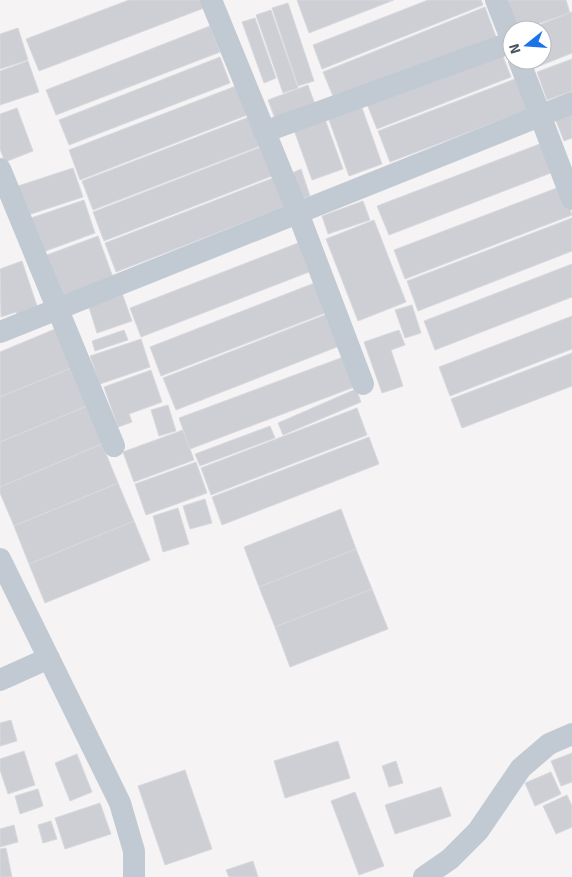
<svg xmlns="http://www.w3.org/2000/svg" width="572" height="877" font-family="Signika,sans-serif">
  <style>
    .building { fill: #cdcfd5; stroke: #d7d9de }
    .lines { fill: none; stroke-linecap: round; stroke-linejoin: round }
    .minor { stroke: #c1cad2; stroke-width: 22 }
  </style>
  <rect width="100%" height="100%" fill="#f5f3f3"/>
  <path class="building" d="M 129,0 L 201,0 L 204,8 L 39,71 L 26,39 Z
    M 297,0 L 394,0 L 309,33 Z
    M 428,0 L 481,0 L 483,5 L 322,69 L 313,45 Z
    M 505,0 L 566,0 L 570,13 L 519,30 Z
    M 288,3 L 314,81 L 298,86 L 272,8 Z
    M 485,7 L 496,37 L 335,101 L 323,72 Z
    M 271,10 L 298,88 L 283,93 L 256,15 Z
    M 572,12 L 572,53 L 532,69 L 528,60 L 542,60 L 542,30 L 526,30 Z
    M 255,18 L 276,78 L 264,83 L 242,22 Z
    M 210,26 L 220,52 L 56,115 L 46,90 Z
    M 18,28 L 28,60 L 0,69 L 0,34 Z
    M 501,51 L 511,77 L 377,129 L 367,104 Z
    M 220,57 L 230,83 L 69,145 L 59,120 Z
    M 572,59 L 572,91 L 547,100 L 537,72 Z
    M 28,61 L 39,92 L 0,105 L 0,71 Z
    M 515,79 L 527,110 L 390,162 L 378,131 Z
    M 308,85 L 317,110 L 277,124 L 268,100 Z
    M 236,86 L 247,115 L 80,180 L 69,150 Z
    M 361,105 L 382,164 L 349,176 L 328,117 Z
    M 17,108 L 33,151 L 5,162 L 0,149 L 0,114 Z
    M 572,112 L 572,138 L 564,141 L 555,118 Z
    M 249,117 L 260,146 L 93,210 L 82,181 Z
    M 325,119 L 343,169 L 312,180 L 294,130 Z
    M 545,142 L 556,171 L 389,235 L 377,206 Z
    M 261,147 L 272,176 L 104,241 L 93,212 Z
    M 73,168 L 83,197 L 28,215 L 18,186 Z
    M 301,169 L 310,196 L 299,200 L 290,174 Z
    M 273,178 L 284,207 L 116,272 L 105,243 Z
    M 562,186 L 572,215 L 405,279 L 394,250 Z
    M 84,200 L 95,233 L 43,252 L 31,218 Z
    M 363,201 L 370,220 L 328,234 L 322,216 Z
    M 572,218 L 572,251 L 418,311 L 407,281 Z
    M 374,220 L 406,302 L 358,321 L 326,239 Z
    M 98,236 L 114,280 L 61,300 L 44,256 Z
    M 298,243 L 309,272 L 141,337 L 130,308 Z
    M 22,261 L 38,309 L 17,316 L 16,312 L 1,317 L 0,269 Z
    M 572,264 L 572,297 L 435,350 L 424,321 Z
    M 317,282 L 328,312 L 161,376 L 150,347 Z
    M 122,293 L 132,321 L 97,333 L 88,304 Z
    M 412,305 L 421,333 L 405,338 L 395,310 Z
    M 330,313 L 342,345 L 176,410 L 163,378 Z
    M 572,316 L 572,349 L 450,396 L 439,367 Z
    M 55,329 L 71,368 L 0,397 L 0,352 Z
    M 124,330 L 128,340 L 95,351 L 92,341 Z
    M 399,330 L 405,345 L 391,350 L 403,386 L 382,393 L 364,342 Z
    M 141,339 L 150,367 L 100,384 L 90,356 Z
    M 572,353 L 572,386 L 462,428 L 451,399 Z
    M 346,356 L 357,386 L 190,449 L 179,418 Z
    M 71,368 L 87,406 L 0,442 L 0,397 Z
    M 151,370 L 162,402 L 129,414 L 132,422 L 118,427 L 104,387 Z
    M 356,389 L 361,402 L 283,435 L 278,423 Z
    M 168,405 L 176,431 L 159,436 L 151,410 Z
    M 87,406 L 102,444 L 0,487 L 0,442 Z
    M 357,408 L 367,435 L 211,495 L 201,468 Z
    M 270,426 L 275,438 L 200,466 L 195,454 Z
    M 183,430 L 194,460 L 134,482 L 123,452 Z
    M 369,437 L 379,464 L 222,525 L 212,497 Z
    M 102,444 L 118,483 L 14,526 L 0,493 L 0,487 Z
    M 196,462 L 207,493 L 146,515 L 135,484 Z
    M 118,483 L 134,521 L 29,564 L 14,526 Z
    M 205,499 L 212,523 L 190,529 L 183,506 Z
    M 178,508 L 189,544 L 163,552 L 153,516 Z
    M 341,509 L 356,549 L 259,587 L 244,547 Z
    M 134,521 L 150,560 L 45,603 L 29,564 Z
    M 356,549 L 372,589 L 275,627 L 259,587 Z
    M 372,589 L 388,629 L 290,667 L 275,627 Z
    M 11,720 L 17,741 L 0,746 L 0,723 Z
    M 338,741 L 350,778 L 285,798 L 274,761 Z
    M 24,751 L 35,785 L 8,794 L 0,770 L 0,759 Z
    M 572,753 L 572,782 L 561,786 L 551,761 Z
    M 77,754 L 92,792 L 70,801 L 55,763 Z
    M 396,761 L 403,783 L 389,787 L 382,766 Z
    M 185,770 L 212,849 L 165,865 L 138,786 Z
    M 551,772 L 561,794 L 535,806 L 525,783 Z
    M 441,787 L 451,816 L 395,834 L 385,805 Z
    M 38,789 L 43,806 L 20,814 L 15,796 Z
    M 355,792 L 384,866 L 359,875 L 331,801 Z
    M 567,795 L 572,806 L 572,827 L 556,834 L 543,806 Z
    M 100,803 L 111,834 L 65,849 L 55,818 Z
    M 51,821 L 57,839 L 43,843 L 38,825 Z
    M 14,825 L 18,842 L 0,847 L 0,829 Z
    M 6,848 L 12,877 L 0,877 L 0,849 Z
    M 253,861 L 258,877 L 229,877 L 226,870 Z"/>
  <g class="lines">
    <path class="minor" d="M 211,0 L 298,213 L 363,384
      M 496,0 L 512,41
      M 519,60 L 572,199
      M 264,132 L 512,42
      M 0,169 L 114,446
      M 0,332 L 572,103
      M 0,559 L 120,803 L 134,851 L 134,877
      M 0,680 L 49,658
      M 424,877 L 450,859 L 478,831 L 521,768 L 549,744 L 572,734"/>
  </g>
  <g transform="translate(527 45) rotate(253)"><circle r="24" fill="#ffffff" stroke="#b7bbc0"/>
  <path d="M0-4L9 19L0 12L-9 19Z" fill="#1a73e8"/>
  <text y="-8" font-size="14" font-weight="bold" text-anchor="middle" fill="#4a5661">N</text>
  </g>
</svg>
